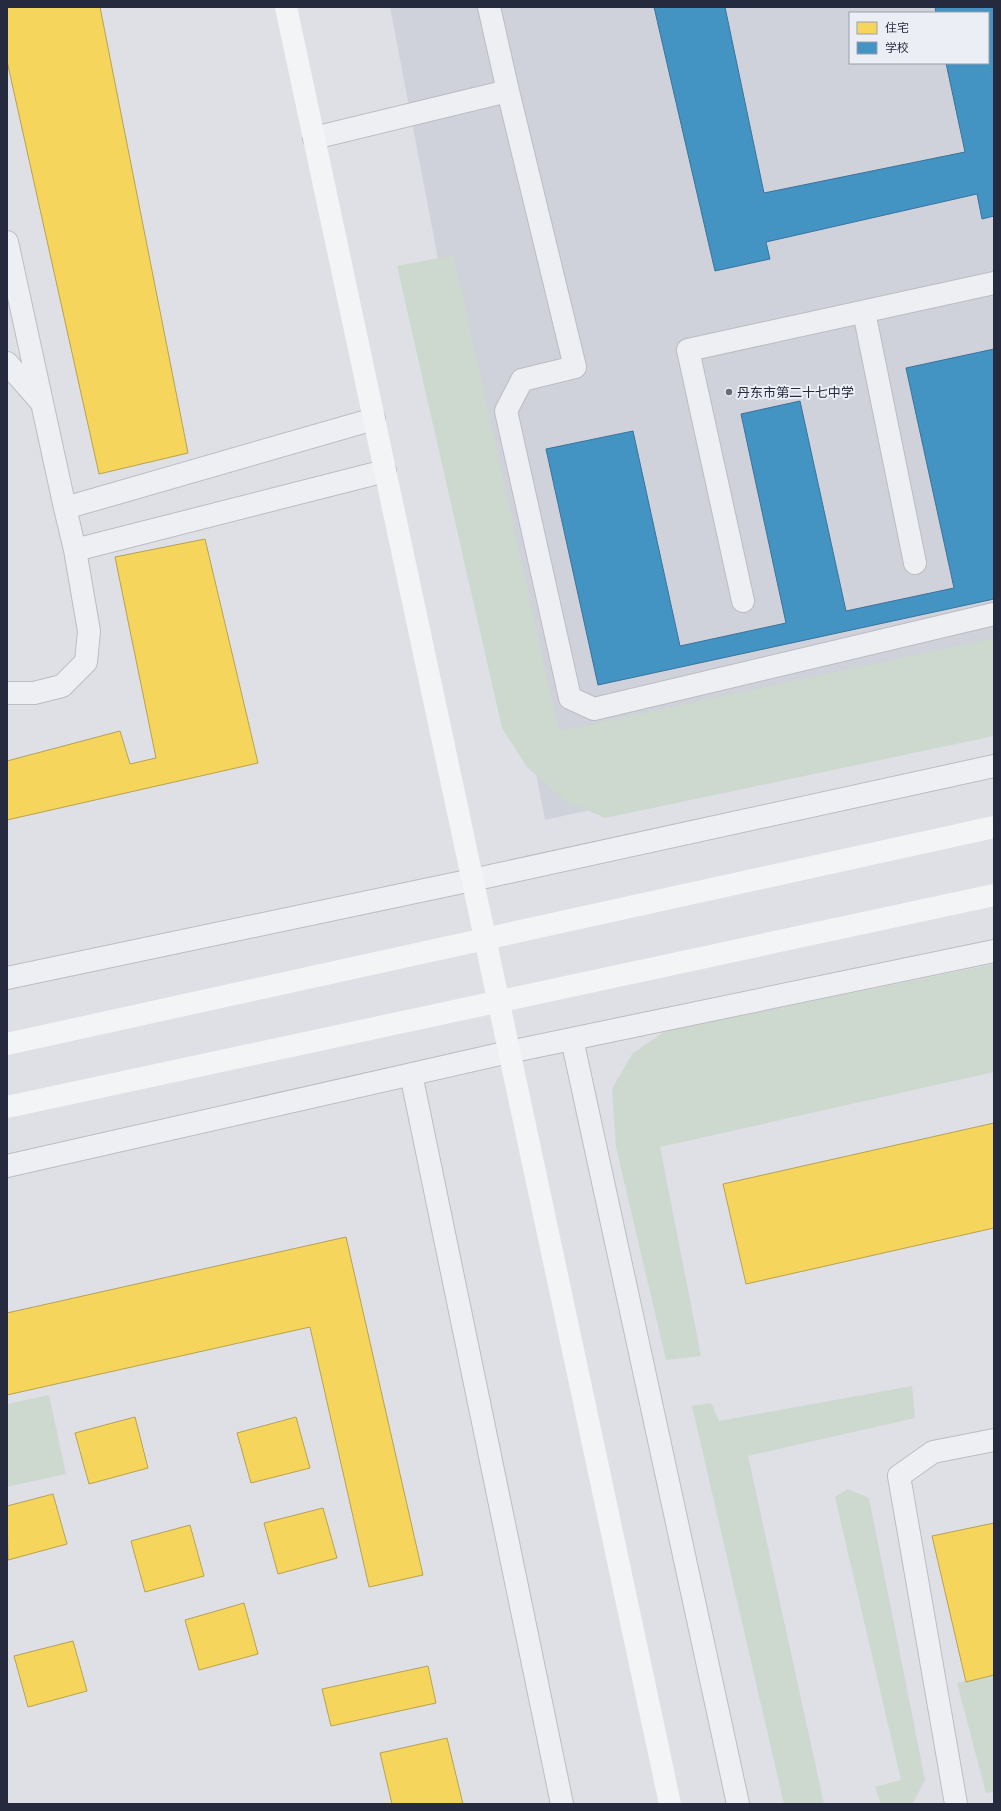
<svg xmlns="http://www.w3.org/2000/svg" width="1001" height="1811" font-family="Manrope,'Noto Sans SC',sans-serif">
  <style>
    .built { fill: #cfd1db; fill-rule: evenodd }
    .green { fill: #cdd8ce }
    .homes { fill: #f6d55c; stroke: #b7a253 }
    .schools { fill: #4393c3; stroke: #3a749b }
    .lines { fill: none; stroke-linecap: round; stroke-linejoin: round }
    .street-casing { stroke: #bcbdc3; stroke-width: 24 }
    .street { stroke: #eeeff2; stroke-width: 22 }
    .secondary { stroke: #f3f4f5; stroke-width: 22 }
    .poi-dot { fill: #666a79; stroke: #ebeef5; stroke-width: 1.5 }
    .labels { text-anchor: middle; stroke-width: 4; stroke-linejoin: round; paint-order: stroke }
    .poi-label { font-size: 13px; fill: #252a3f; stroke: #ebeef5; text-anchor: start }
  </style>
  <rect width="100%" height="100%" fill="#dfe0e5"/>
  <path class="built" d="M 390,7 L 994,7 L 994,720 L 545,820 ZM 850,13 L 988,13 L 988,63 L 850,63 Z"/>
  <path class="green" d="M 454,255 L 559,731 L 994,638 L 994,736 L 605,818 L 564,800 L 527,767 L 502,728 L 397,266 Z
    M 994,964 L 994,1072 L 660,1147 L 701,1356 L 666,1360 L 616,1147 L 612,1089 L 632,1054 L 665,1031 Z
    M 912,1386 L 915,1418 L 748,1456 L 824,1804 L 784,1804 L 692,1406 L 711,1403 L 719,1421 Z
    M 49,1395 L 66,1474 L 7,1487 L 7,1404 Z
    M 848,1489 L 869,1498 L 925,1780 L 913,1803 L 881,1804 L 875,1787 L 901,1780 L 835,1497 Z
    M 994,1675 L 994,1792 L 986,1793 L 957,1683 Z"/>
  <path class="homes" d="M 7,7 L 100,7 L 188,453 L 99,474 L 7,61 Z
    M 205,539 L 258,763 L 7,820 L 7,761 L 120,731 L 130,764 L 156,758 L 115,557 Z
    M 994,1123 L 994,1228 L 746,1284 L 723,1184 Z
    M 346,1237 L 423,1575 L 369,1587 L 310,1327 L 7,1395 L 7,1313 Z
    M 135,1417 L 148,1468 L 89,1484 L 75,1433 Z
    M 296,1417 L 310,1468 L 251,1483 L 237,1433 Z
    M 53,1494 L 67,1544 L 8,1560 L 7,1506 Z
    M 323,1508 L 337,1558 L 278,1574 L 264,1523 Z
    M 994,1523 L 994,1675 L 966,1682 L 932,1536 Z
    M 190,1525 L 204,1576 L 145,1592 L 131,1541 Z
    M 244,1603 L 258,1654 L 199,1670 L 185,1620 Z
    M 73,1641 L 87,1691 L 28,1707 L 14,1656 Z
    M 428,1666 L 436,1703 L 331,1726 L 322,1689 Z
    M 447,1738 L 463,1804 L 392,1804 L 380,1753 Z"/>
  <path class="schools" d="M 654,7 L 725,7 L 764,193 L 965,152 L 946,63 L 988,63 L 988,13 L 936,13 L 935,7 L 994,7 L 994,216 L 982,219 L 977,194 L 766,242 L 770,259 L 715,271 Z
    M 994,349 L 994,599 L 598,685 L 546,449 L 633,431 L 680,646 L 786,623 L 741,414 L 800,401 L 846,611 L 954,588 L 906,368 Z"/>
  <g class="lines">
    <g class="street-casing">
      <path id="street" d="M 489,7 L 508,91
        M 314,138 L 508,91 L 575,367 L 522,380 L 506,411 L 570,698 L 594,709 L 994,614
        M 7,242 L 65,508 L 374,419
        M 864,312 L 915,563
        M 7,363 L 42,403
        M 65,508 L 75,550
        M 743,601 L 688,350 L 994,283
        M 7,693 L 34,693 L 62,686 L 86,662 L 89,631 L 75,550 L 385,471
        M 7,978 L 472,880 L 994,766
        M 572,1039 L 738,1804
        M 411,1074 L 562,1804
        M 7,1166 L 509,1052 L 994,951
        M 956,1804 L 899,1476 L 933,1452 L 994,1440"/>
    </g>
    <use href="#street" class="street"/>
    <path class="secondary" d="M 286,7 L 670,1804
      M 7,1044 L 994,827
      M 7,1107 L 994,895"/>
  </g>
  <circle class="poi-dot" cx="729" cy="392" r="4"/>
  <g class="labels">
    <g class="poi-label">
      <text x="737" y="397">丹东市第二十七中学</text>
    </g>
  </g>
  <rect width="1001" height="1811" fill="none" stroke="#252a3f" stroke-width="16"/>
  <rect x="849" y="12" width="140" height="52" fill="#ebeef5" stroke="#9ca0ac"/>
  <rect x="857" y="22" width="20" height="12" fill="#f6d55c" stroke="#9ca0ac"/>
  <text x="885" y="32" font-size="12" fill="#252a3f">住宅</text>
  <rect x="857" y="42" width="20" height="12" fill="#4393c3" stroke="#9ca0ac"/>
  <text x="885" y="52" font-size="12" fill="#252a3f">学校</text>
</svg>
